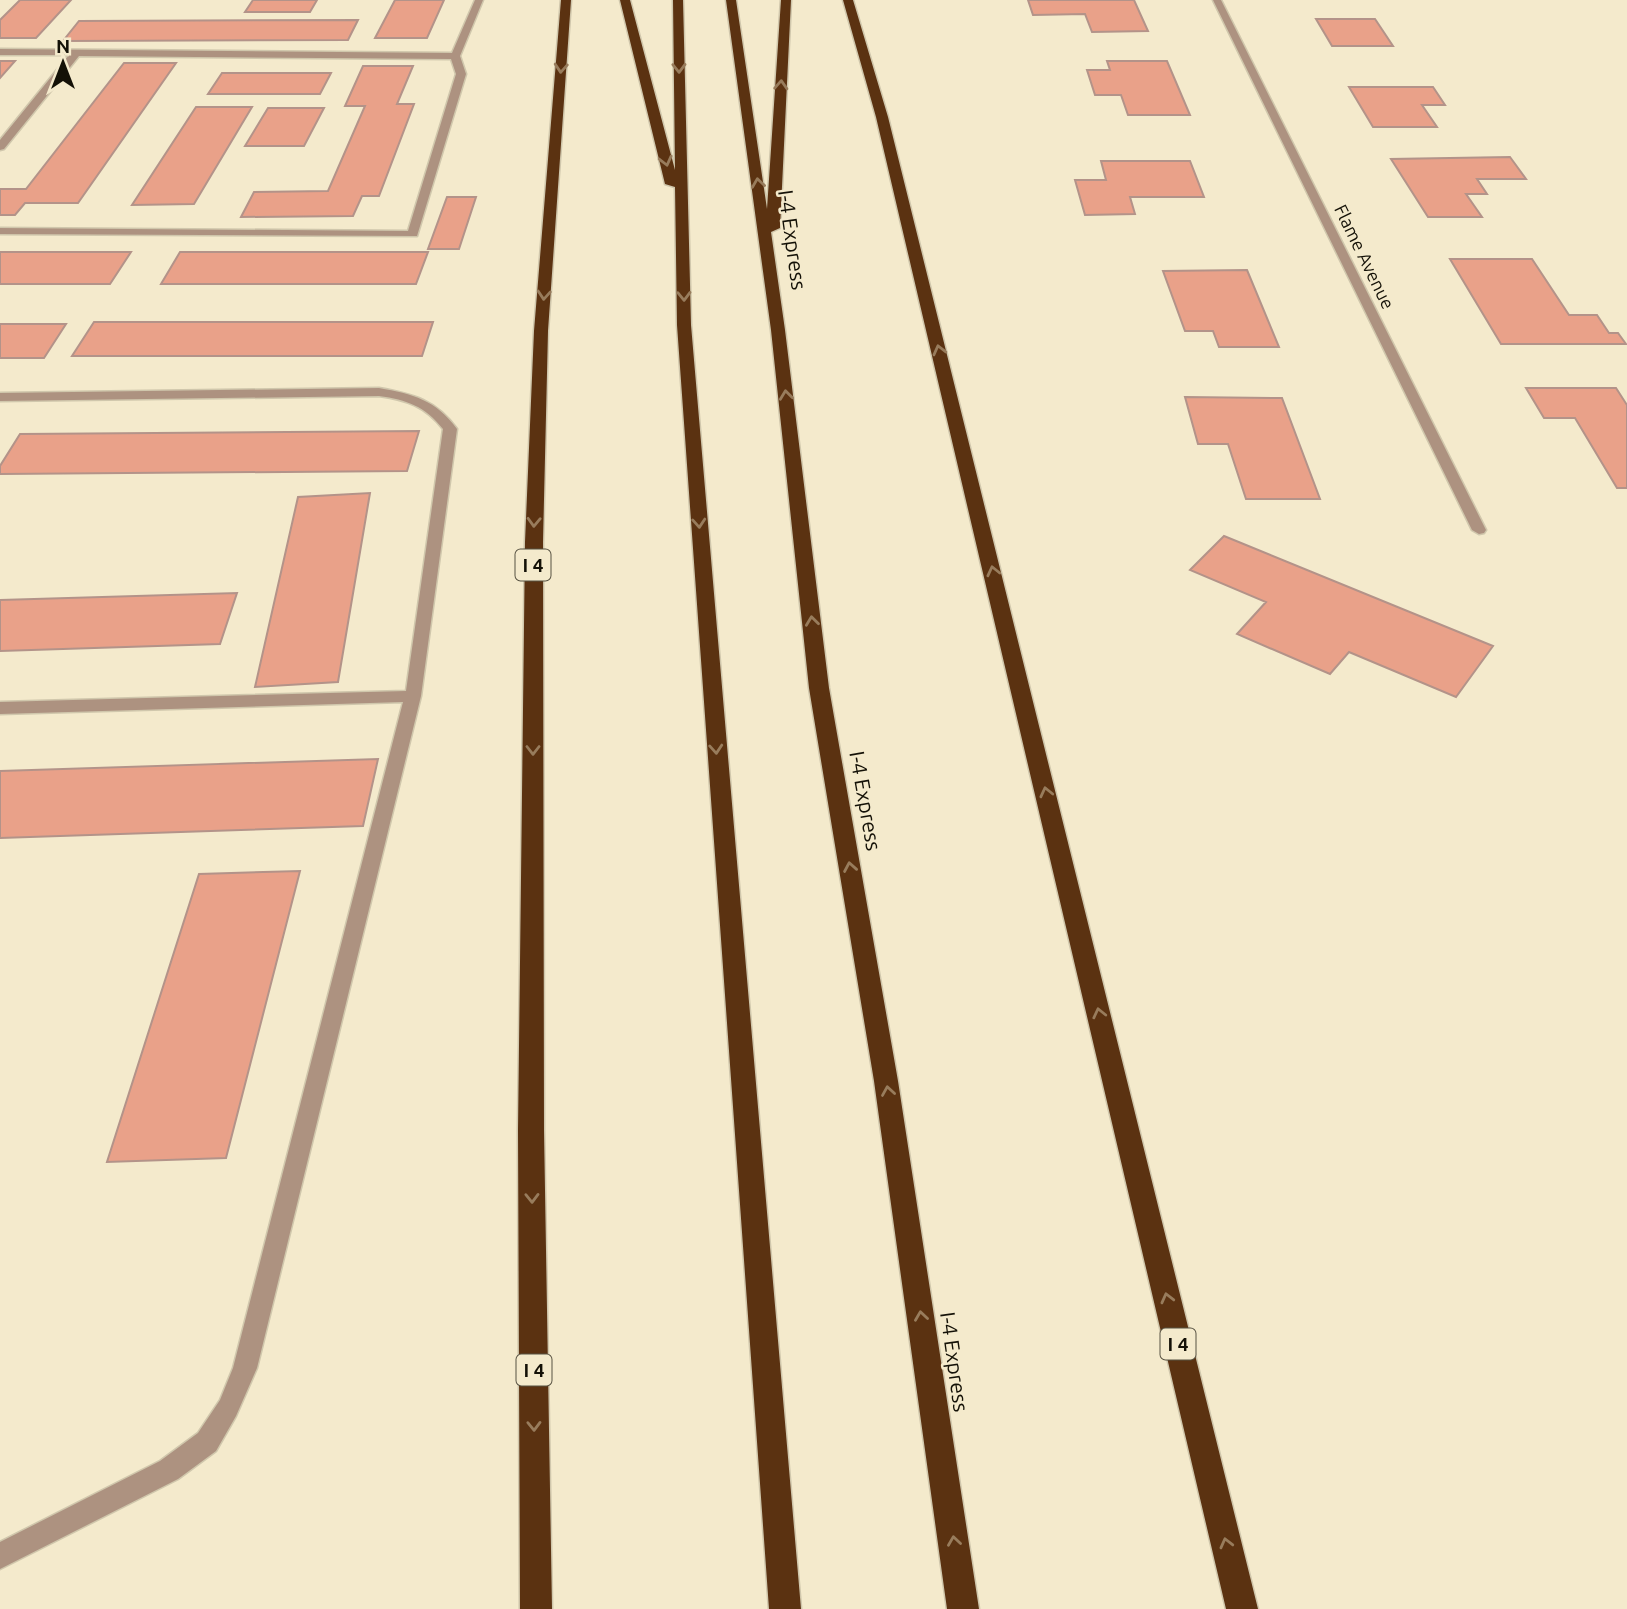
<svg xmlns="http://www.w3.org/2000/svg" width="1627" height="1609" font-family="Ubuntu,sans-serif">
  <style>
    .building { fill: #e9a189; stroke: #b39389; stroke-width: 2 }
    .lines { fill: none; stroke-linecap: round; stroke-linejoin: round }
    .street-casing { stroke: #d0c7ac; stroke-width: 3 }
    .highway-casing { stroke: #d0c7ac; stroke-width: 3 }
    .street { fill: #ad9280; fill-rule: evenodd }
    .highway { fill: #5b3211; fill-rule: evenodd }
    .oneway { stroke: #987c5c }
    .labels { text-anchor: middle; stroke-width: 5; stroke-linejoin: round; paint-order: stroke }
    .far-street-label { font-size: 18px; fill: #141107; stroke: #f4eacc }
    .shield { fill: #f4eacc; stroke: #575242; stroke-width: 2 }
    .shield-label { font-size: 19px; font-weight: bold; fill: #141107 }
    .street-label { font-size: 21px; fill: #141107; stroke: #f4eacc }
  </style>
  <rect width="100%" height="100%" fill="#f4eacc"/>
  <path class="building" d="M 20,0 L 71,0 L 36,38 L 0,38 L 0,20 Z
    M 253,0 L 317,0 L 310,12 L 245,12 Z
    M 395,0 L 444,0 L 427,38 L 375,38 Z
    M 1028,0 L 1134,0 L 1148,31 L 1092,32 L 1085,14 L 1033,15 Z
    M 1316,19 L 1375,19 L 1393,46 L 1332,46 Z
    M 358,20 L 348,40 L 63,41 L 79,21 Z
    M 0,61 L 15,61 L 0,78 Z
    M 1107,61 L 1167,61 L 1190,115 L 1128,115 L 1121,95 L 1095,95 L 1087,70 L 1110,70 Z
    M 124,63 L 176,63 L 78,203 L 25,203 L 15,215 L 0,215 L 0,189 L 26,189 Z
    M 363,66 L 413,66 L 397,104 L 414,104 L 379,196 L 362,196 L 353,216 L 241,217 L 254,192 L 328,191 L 365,106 L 345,106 Z
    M 222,73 L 331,73 L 320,94 L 208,94 Z
    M 1349,87 L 1433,87 L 1445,105 L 1422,105 L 1437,127 L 1373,127 Z
    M 196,107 L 252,107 L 194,204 L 132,205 Z
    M 268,108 L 324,108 L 304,146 L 245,146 Z
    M 1510,157 L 1526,179 L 1477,179 L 1487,194 L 1466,194 L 1482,217 L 1428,217 L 1391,159 Z
    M 1101,161 L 1190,161 L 1204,197 L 1130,197 L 1135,214 L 1085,215 L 1075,180 L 1106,180 Z
    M 447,197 L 476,197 L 459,249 L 428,249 Z
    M 0,252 L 131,252 L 110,284 L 0,284 Z
    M 180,252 L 428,252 L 416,284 L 161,284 Z
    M 1450,259 L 1532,259 L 1569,315 L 1597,315 L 1609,333 L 1618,333 L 1626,344 L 1501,344 Z
    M 1247,270 L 1279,347 L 1219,347 L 1213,331 L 1185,331 L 1163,271 Z
    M 94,322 L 433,322 L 422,356 L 72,356 Z
    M 0,324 L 66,324 L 44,358 L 0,358 Z
    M 1526,388 L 1616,388 L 1627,405 L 1627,488 L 1617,488 L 1575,418 L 1544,418 Z
    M 1185,397 L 1282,398 L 1320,499 L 1246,499 L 1228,444 L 1198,444 Z
    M 419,431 L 407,471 L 0,474 L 0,466 L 20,434 Z
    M 370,493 L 338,682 L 255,687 L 298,497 Z
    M 1224,536 L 1493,646 L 1456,697 L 1349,652 L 1330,674 L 1237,634 L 1266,602 L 1190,570 Z
    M 237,593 L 220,644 L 0,651 L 0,600 Z
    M 378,759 L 363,826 L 0,838 L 0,771 Z
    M 300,871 L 226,1158 L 107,1162 L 199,874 Z"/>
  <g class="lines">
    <g class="street-casing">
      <path id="street" d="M 475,0 L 483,0 L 460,56 L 466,74 L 417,236 L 0,234 L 0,228 L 408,231 L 456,74 L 451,59 L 79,56 L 4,149 L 0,150 L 0,140 L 69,55 L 0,55 L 0,49 L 452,53 Z
        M 1213,0 L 1221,0 L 1486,530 L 1484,533 L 1479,534 L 1472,530 Z
        M 379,388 C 413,394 436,400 457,429 L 421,696 L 257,1368 L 236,1416 L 216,1451 L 178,1479 L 0,1569 L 0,1542 L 160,1461 L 198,1433 L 220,1400 L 233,1368 L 403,702 L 0,714 L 0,702 L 406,691 L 443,429 C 425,406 407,400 379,396 L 0,401 L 0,393 Z"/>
    </g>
    <g class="highway-casing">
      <path id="highway" d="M 561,0 L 571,0 L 548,331 L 543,542 L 544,1130 L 552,1609 L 520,1609 L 518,1130 L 525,542 L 534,331 Z
        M 620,0 L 630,0 L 675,170 L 673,0 L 683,0 L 691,325 L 801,1609 L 769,1609 L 677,325 L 675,187 L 665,184 Z
        M 726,0 L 736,0 L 767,209 L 781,0 L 791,0 L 780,228 L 771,232 L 785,330 L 829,688 L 898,1081 L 979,1609 L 947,1609 L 874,1081 L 809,688 L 771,330 Z
        M 843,0 L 853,0 L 888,117 L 1258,1609 L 1226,1609 L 876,117 Z"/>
    </g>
    <use href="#street" class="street"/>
    <use href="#highway" class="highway"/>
  </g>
  <defs><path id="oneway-chevron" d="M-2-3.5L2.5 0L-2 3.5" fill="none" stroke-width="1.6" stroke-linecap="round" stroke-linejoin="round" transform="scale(1.75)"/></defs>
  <g class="oneway">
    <use href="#oneway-chevron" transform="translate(561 68) rotate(94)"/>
    <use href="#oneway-chevron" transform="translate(679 68) rotate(89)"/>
    <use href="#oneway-chevron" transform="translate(781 85) rotate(-87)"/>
    <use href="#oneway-chevron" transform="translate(666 161) rotate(76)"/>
    <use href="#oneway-chevron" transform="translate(758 183) rotate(-98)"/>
    <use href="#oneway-chevron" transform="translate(544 295) rotate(94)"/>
    <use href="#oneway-chevron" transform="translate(684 296) rotate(89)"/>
    <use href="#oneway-chevron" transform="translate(939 350) rotate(-104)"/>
    <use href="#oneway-chevron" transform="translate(786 395) rotate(-97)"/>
    <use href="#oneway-chevron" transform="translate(534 522) rotate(92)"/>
    <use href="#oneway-chevron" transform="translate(699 523) rotate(86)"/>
    <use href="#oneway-chevron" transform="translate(993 571) rotate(-103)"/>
    <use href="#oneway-chevron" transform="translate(812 621) rotate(-97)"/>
    <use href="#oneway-chevron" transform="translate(716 749) rotate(86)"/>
    <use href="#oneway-chevron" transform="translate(533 750) rotate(90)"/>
    <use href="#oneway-chevron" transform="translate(1046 792) rotate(-103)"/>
    <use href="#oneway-chevron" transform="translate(850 867) rotate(-100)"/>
    <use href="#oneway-chevron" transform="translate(1099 1013) rotate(-103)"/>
    <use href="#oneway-chevron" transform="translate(888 1091) rotate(-99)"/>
    <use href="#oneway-chevron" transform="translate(532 1198) rotate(89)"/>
    <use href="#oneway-chevron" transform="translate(1167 1298) rotate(-104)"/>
    <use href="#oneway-chevron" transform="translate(921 1316) rotate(-98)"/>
    <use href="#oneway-chevron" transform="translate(534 1426) rotate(89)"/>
    <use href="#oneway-chevron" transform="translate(954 1541) rotate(-98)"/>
    <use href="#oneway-chevron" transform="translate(1226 1543) rotate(-104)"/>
  </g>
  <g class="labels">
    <g class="far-street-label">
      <text transform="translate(1364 257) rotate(64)" y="6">Flame Avenue</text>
    </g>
    <g class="shield">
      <rect x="515.5" y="549.5" width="35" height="31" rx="5"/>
      <rect x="1160.5" y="1328.5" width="35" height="31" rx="5"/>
      <rect x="516.5" y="1354.5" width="35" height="31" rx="5"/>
    </g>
    <g class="shield-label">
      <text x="533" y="572">I 4</text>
      <text x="1178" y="1351">I 4</text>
      <text x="534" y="1377">I 4</text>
    </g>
    <g class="street-label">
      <text transform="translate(792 240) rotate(82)" y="7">I-4 Express</text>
      <text transform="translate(865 801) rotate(80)" y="7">I-4 Express</text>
      <text transform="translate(954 1362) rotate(82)" y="7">I-4 Express</text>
    </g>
  </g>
  <g transform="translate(63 63)" stroke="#f4eacc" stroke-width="5" paint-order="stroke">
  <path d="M0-5L12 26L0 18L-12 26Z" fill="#141107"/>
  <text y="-10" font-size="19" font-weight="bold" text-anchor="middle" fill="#141107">N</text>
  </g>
</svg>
